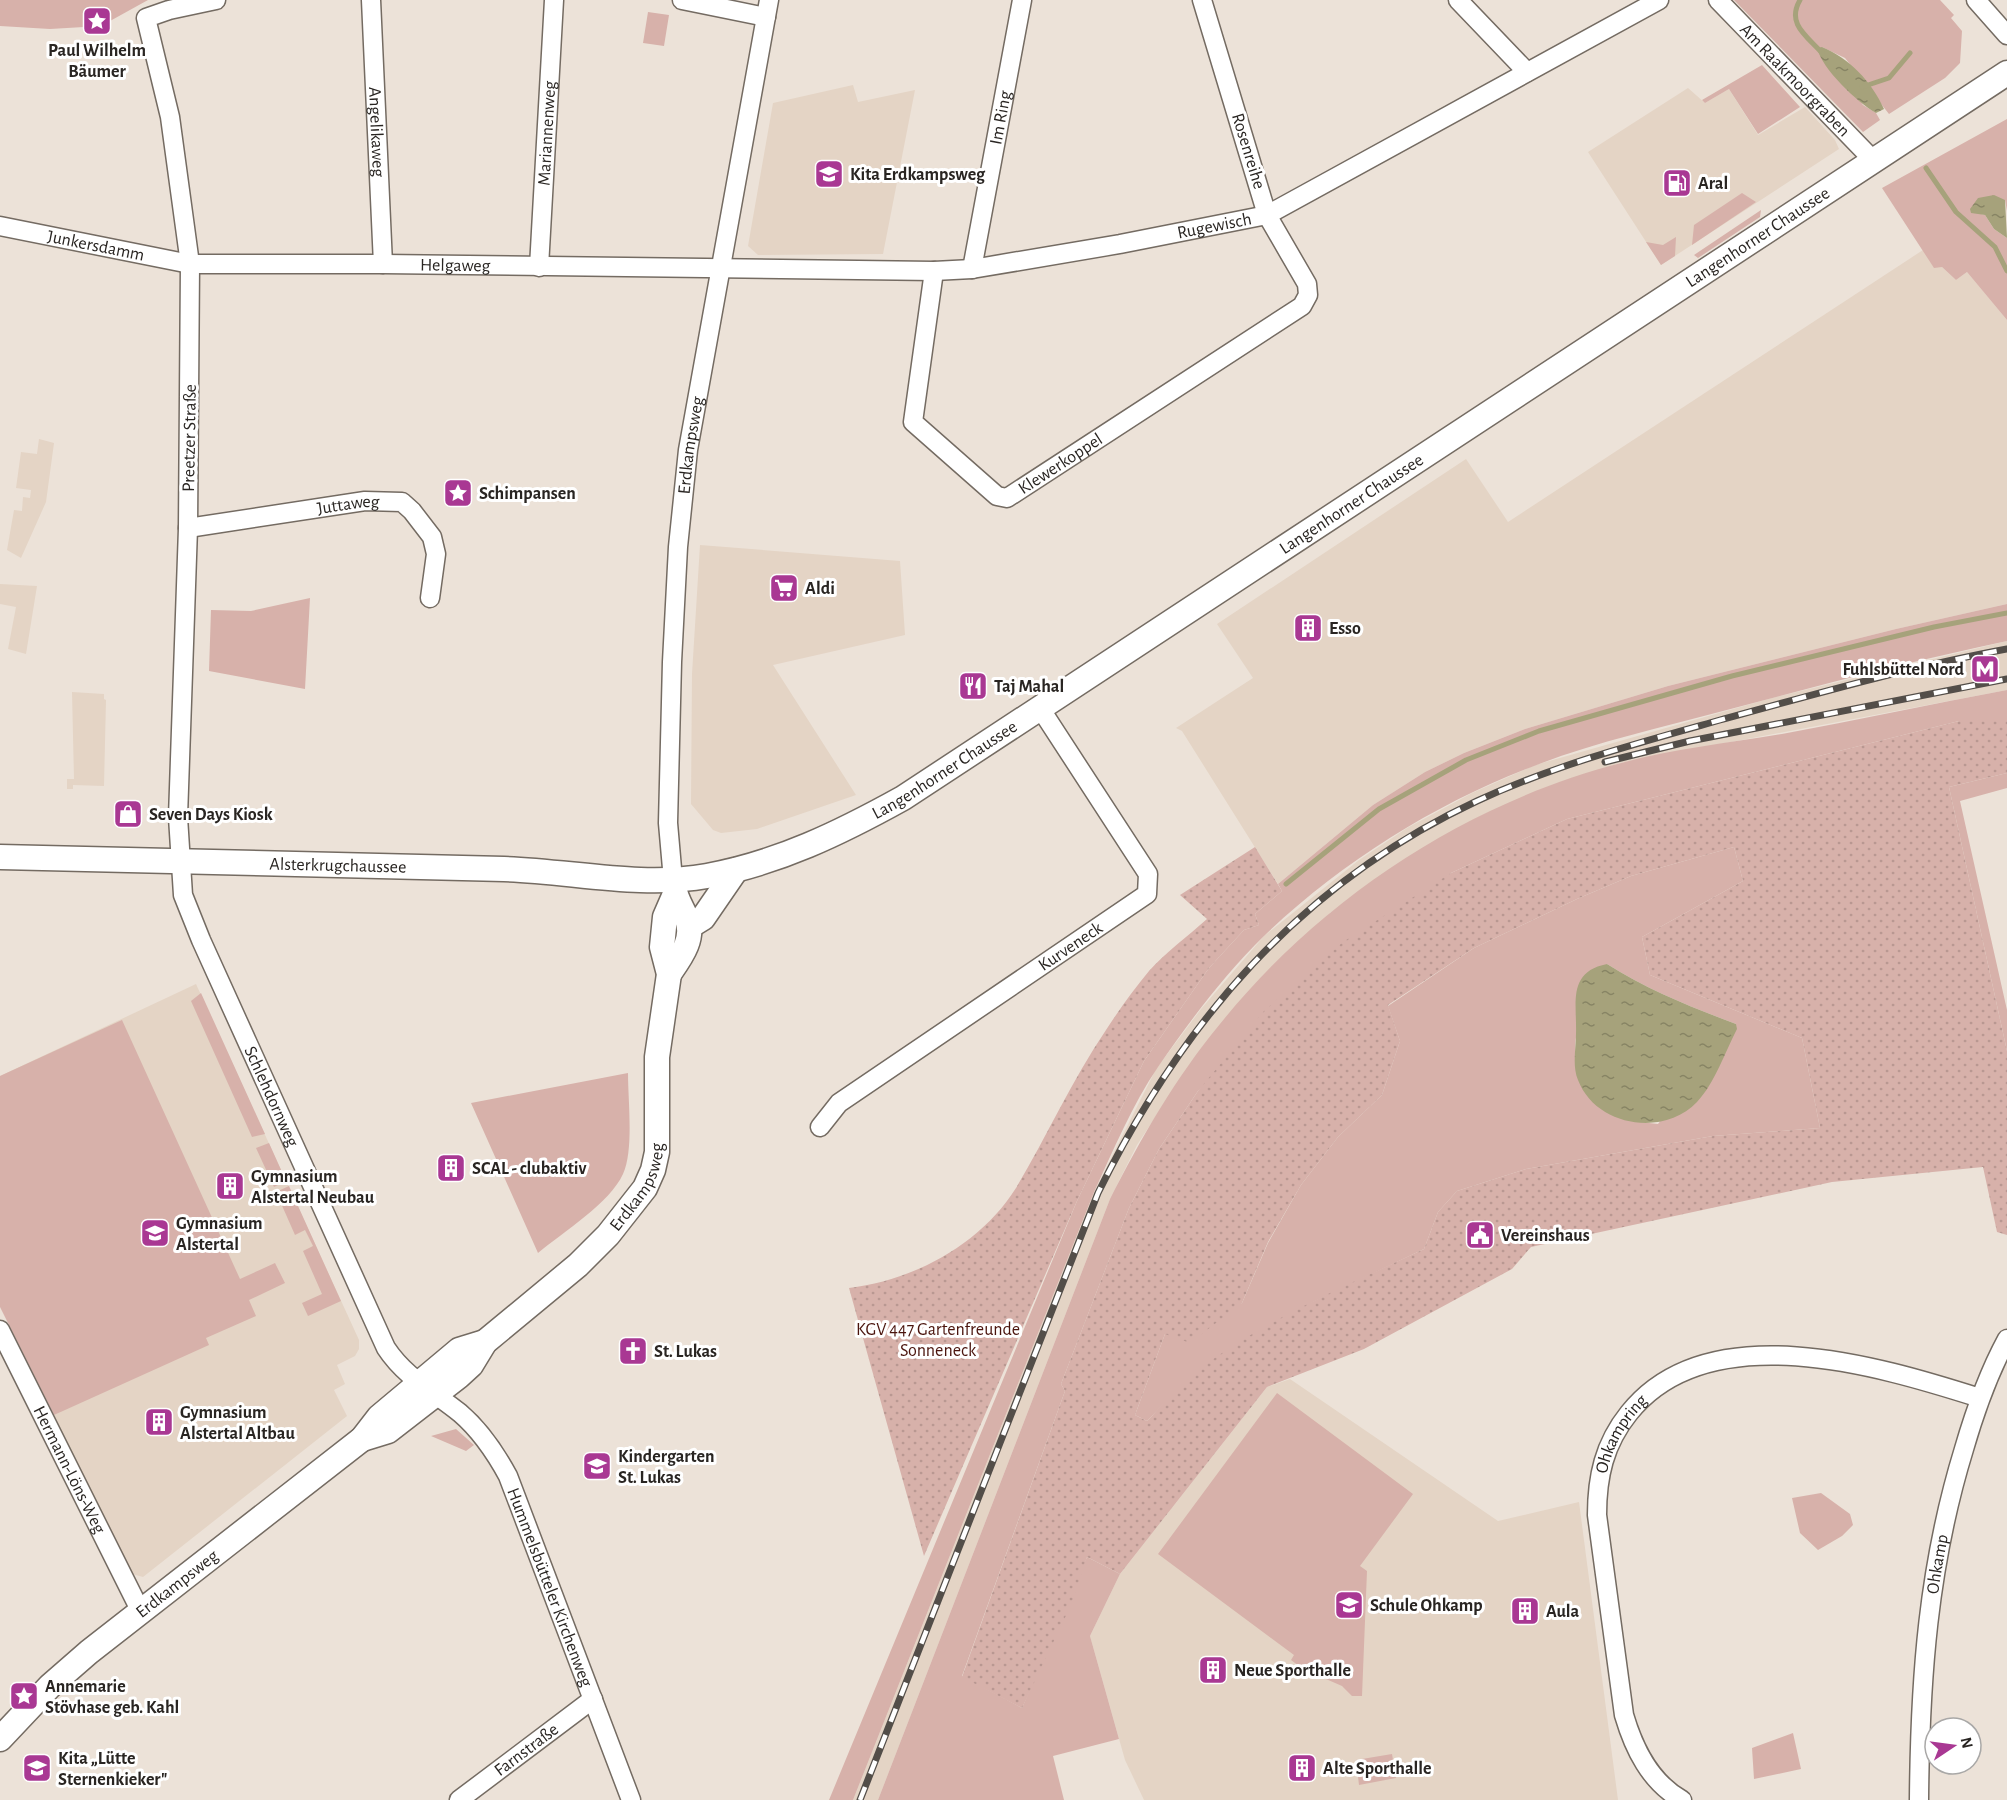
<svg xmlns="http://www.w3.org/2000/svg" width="2007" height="1800" font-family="'Alegreya Sans',sans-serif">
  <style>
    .built { fill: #e4d4c5 }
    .green { fill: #d7b1aa; fill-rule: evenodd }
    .garden { fill: url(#garden-dots); fill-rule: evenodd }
    .water { fill: url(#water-ripples) }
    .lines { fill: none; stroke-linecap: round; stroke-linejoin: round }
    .stream { stroke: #a6a27b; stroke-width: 5 }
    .minor-casing { stroke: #746b62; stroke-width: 21 }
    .major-casing { stroke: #746b62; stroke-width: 27 }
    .minor { stroke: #fff; stroke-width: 18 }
    .major { stroke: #fff; stroke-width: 24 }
    .rail-casing { stroke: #534e49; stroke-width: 7 }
    .rail { stroke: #fff; stroke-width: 4.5; stroke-dasharray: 14; stroke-linecap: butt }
    .labels { text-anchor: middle; stroke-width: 6; stroke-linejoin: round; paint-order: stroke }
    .poi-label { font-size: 18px; font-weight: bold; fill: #292522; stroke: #fff; text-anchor: start }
    .street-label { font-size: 18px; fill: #292522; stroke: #fff }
    .park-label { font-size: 18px; fill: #4a140d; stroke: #fff }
  </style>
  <defs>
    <pattern id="garden-dots" width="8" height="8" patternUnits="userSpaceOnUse" patternTransform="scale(1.5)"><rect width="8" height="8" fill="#d7b1aa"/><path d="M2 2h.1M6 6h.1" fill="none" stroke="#b99892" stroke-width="1.8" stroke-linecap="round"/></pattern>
    <pattern id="water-ripples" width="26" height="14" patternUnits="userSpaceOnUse" patternTransform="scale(1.5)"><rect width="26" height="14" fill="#a6a27b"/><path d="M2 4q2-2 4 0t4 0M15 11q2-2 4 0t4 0" fill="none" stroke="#878464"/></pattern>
  </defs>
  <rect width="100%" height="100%" fill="#ece2d8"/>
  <path class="built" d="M 853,85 L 858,102 L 915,90 L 883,254 L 758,255 L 748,246 L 773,103 Z
    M 1688,88 L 1705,103 L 1729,89 L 1758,135 L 1805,107 L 1835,140 L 1839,149 L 1661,265 L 1588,152 Z
    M 1923,250 L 1934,267 L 1942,267 L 1956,280 L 1967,272 L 2007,320 L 2007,604 L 1896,629 L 1668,686 L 1525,729 L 1464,753 L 1425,772 L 1373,805 L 1278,884 L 1182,731 L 1176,728 L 1253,678 L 1217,624 L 1466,459 L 1508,522 Z
    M 39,439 L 54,443 L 46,502 L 21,558 L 7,550 L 14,510 L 22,511 L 23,497 L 30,498 L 31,490 L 16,488 L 21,452 L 37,454 Z
    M 700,545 L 900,561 L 905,635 L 773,665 L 856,795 L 757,829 L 721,833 L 713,830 L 691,804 L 692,674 Z
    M 0,584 L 37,586 L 26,654 L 8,649 L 16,607 L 0,604 Z
    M 2007,641 L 2007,690 L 1620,763 L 1547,788 L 1483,815 L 1420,850 L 1330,913 L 1179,1081 L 1137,1145 L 1110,1199 L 878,1800 L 853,1800 L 1094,1192 L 1156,1069 L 1201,1009 L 1264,936 L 1359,860 L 1407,828 L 1472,793 L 1535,765 L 1772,698 Z
    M 72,692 L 104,694 L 104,699 L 106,700 L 104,786 L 73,785 L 73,789 L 67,789 L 67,779 L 74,779 Z
    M 196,984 L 359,1340 L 359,1349 L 355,1356 L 337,1365 L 345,1384 L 334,1390 L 347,1416 L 143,1577 L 132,1574 L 54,1415 L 60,1412 L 0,1076 Z
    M 1290,1379 L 1498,1521 L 1579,1502 L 1618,1800 L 1144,1800 L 1125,1760 L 1090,1636 L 1120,1574 L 1267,1387 Z"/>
  <path class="green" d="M 0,0 L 148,0 L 101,26 L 50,29 L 0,26 Z
    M 1734,0 L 1940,0 L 1954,15 L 1951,18 L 1962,31 L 1960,63 L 1945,78 L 1889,114 L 1845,58 L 1822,47 L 1863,105 L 1876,113 L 1880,120 L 1863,132 Z
    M 648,12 L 669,15 L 664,46 L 643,43 Z
    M 1762,65 L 1800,107 L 1758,134 L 1729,89 L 1705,103 L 1702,100 Z
    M 2007,119 L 2007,211 L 2005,200 L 1981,214 L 1985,215 L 1994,229 L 2007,238 L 2007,320 L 1967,272 L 1956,280 L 1942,267 L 1934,268 L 1882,188 Z
    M 1742,193 L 1756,202 L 1692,245 L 1694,225 Z
    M 1761,210 L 1760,217 L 1698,258 L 1694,255 Z
    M 1676,237 L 1675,256 L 1661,265 L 1646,242 L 1663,245 Z
    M 310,598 L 305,689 L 209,671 L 211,610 L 251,611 Z
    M 2007,604 L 2007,641 C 1912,661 1817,686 1723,711 C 1660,728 1595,742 1534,766 C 1436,803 1340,863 1264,936 C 1224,975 1189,1022 1158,1067 C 1132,1105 1113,1151 1094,1192 L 853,1800 L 829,1800 L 1077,1201 L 1144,1061 L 1209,968 L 1244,930 L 1259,925 L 1255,914 L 1282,891 L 1278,884 L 1373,805 L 1425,772 L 1464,753 L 1525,729 L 1668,686 L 1896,629 Z
    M 2007,690 L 2007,721 L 1959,721 L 1567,819 L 1451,873 L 1198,1091 L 1159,1149 L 1129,1208 L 1061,1384 L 1065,1391 L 962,1676 L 1022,1708 L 1087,1557 L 1120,1574 L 1090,1636 L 1119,1739 L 1053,1756 L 1064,1800 L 878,1800 L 1110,1199 C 1141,1138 1176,1077 1220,1024 C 1320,899 1466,803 1621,763 C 1674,749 1728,743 1782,734 C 1857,720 1932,704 2007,690 Z
    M 2007,773 L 2007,788 L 1960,801 L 2007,1010 L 2007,1051 L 1949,787 Z
    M 1734,847 L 1743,881 L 1642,937 L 1650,975 L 1802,1038 L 1820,1128 L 1713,1136 L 1526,1169 L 1457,1191 L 1438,1212 L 1424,1249 L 1313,1302 L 1188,1379 L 1147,1421 L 1135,1415 L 1165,1334 L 1242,1303 L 1268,1243 L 1301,1185 L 1338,1137 L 1382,1095 L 1400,1041 L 1388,1006 L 1474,948 L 1577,899 L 1631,876 ZM 1607,964 C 1648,990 1691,1007 1736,1024 L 1658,1124 C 1622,1120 1598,1117 1583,1082 C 1576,1066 1573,1049 1577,1032 C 1581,1012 1598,984 1607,964 Z
    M 201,993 L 265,1134 L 252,1137 L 191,1001 Z
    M 122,1020 L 240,1279 L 275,1263 L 285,1283 L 249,1300 L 256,1316 L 206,1338 L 209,1345 L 54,1415 L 0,1307 L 0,1076 Z
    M 628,1073 C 628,1101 634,1150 623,1174 C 610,1203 563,1232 538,1253 L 471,1103 Z
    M 269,1143 L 286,1181 L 274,1187 L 256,1148 Z
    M 289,1186 L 341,1301 L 308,1316 L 302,1303 L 322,1294 L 303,1251 L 313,1246 L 305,1230 L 295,1235 L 276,1192 Z
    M 1277,1393 L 1413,1494 L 1360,1566 L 1367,1571 L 1362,1696 L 1352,1696 L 1342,1686 L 1303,1669 L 1291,1660 L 1294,1655 L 1158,1554 Z
    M 456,1429 L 474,1445 L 466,1451 L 431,1436 Z
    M 1821,1493 L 1850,1514 L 1853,1525 L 1842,1536 L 1818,1550 L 1800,1533 L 1792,1498 Z
    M 1793,1733 L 1801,1769 L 1754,1779 L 1752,1748 Z
    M 1392,1754 L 1396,1778 L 1359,1785 L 1356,1760 Z"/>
  <path class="garden" d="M 1959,721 L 2007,721 L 2007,773 L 1949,787 L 2007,1051 L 2007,1235 L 1997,1232 L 1983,1167 L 1832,1182 L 1531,1247 L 1512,1269 L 1364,1349 L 1267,1387 L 1120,1574 L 1087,1557 L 1071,1605 L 1022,1708 L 962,1677 L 1065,1391 L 1061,1384 L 1129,1208 L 1159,1149 L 1198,1091 L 1264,1011 L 1343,942 L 1451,873 L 1567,819 ZM 1734,847 L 1743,881 L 1642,937 L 1650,975 L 1802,1038 L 1820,1128 L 1713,1136 L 1526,1169 L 1457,1191 L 1438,1212 L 1424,1249 C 1344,1287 1258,1322 1188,1378 C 1173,1390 1161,1407 1147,1421 L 1135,1415 L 1165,1334 L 1190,1343 L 1242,1303 L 1268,1242 L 1301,1185 L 1338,1137 L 1382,1095 L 1400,1041 L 1388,1005 L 1474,948 L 1577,899 L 1631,876 Z
    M 1255,847 L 1282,891 L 1255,914 L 1259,925 L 1244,930 L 1209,968 L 1144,1061 L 1077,1201 L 924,1556 L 849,1288 C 914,1280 980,1245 1016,1188 C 1047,1136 1072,1080 1106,1030 C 1119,1010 1134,989 1149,971 C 1166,952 1188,936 1207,919 L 1180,895 Z"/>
  <path class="water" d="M 1822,47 C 1849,58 1872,82 1884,109 L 1876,113 C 1857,102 1822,69 1817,48 Z
    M 1994,195 L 2005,200 L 2007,238 L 1994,229 L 1985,215 L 1971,213 L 1970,209 L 1978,198 Z
    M 1607,964 C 1648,990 1691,1007 1736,1024 L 1737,1029 C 1725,1052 1715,1083 1697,1102 C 1664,1137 1596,1127 1578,1080 C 1572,1066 1576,1048 1576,1034 C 1577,1003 1567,972 1607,964 Z"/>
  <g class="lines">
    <path class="stream" d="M 1800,0 C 1786,24 1807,36 1822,53
      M 1862,87 L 1889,78 L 1910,53
      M 1926,168 L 1956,212 L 1995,247 L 2007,271
      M 1286,884 L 1379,809 L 1466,760 L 1539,731 L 1732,676 L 1934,627 L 2007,613"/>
    <g class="minor-casing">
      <g id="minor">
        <path id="s1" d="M 216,0 L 169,10 L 146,18 L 170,117 L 190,264 L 188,528 L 178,817 L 183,895 L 201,940 L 386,1348 C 405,1377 434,1392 460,1413 C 481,1431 495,1452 508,1476 L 631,1800"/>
        <path id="s2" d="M 371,0 L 383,264"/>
        <path d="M 682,0 L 766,17"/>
        <path d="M 1458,0 L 1527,72"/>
        <path id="s3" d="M 1718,0 L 1873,160"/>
        <path d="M 1976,0 L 2007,35"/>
        <path id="s4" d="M 0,226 L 190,264 L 383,264 L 934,271 L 972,269 L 1120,244 L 1267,215 L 1659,0"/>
        <path id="s5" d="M 539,267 L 554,0"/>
        <path id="s6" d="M 972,269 L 1022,0"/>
        <path id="s7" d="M 934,271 L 913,422 L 997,496 L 1007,498 L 1302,306 L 1308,295 L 1307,284 L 1267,215 L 1202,0"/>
        <path id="s8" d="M 188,528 L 365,501 L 402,502 L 412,511 L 432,537 L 436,554 L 430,598"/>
        <path id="s9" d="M 673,880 L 668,823 L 672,662 L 678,547 L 688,450 L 769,0"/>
        <path id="s10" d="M 820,1127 L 839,1103 L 1147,894 L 1148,874 L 1040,708"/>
        <path id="s11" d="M 0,1330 L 140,1610"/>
        <path id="s12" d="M 459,1800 L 593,1699"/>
        <path id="s13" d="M 1682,1800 C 1650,1782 1634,1749 1624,1715 L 1597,1515 C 1597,1477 1604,1444 1629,1413 C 1708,1314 1879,1366 1980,1398"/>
        <path id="s14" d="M 1919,1800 C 1920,1678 1928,1566 1964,1449 C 1975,1411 1988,1374 2007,1339"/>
      </g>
    </g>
    <g class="major-casing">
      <g id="major">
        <path id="s15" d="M 0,857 C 168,861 336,865 504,869 C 571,871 640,888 707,876 C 778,863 840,833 903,798 L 2007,73"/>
        <path d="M 690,926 L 703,918 L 736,870"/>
        <path d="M 669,974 C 681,957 696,937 686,917 C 681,906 675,897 674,886"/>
        <path id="s16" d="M 362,1439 L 388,1431 L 459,1376 L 471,1365 L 485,1342 L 578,1265 L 608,1235 L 645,1188 L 653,1170 L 657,1152 L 657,1057 L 669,974 L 662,947 L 665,917 L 675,894"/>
        <path id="s17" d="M 0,1739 L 50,1686 L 89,1652 L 362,1439 L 379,1417 L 459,1350 L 485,1342"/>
      </g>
    </g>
    <use href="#minor" class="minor"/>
    <use href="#major" class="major"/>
    <g class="rail-casing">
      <path id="rail" d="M 1605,762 L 1690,741 L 2007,679
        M 860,1800 L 1098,1193 C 1182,1022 1301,883 1477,801 C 1555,765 1638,743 1720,720 C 1815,694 1910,667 2007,649"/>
    </g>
    <use href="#rail" class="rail"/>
  </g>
  <defs>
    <g id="sight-square" transform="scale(1.5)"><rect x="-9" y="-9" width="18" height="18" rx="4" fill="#a93893" stroke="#fff"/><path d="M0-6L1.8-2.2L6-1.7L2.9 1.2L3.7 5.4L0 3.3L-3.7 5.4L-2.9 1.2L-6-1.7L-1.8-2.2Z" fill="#fff"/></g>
    <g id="school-square" transform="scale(1.5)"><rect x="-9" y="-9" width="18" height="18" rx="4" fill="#a93893" stroke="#fff"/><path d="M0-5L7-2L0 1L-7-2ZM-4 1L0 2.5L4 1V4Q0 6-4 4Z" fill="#fff"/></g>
    <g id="fuel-square" transform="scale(1.5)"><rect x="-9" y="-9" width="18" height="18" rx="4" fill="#a93893" stroke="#fff"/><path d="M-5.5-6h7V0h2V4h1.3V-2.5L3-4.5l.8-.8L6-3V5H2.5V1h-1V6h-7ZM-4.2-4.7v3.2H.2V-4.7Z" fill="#fff"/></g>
    <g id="supermarket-square" transform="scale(1.5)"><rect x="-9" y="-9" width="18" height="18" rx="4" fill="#a93893" stroke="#fff"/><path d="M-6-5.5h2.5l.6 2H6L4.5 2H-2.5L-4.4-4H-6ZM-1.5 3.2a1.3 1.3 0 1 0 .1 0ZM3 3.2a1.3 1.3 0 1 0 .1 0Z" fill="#fff"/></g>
    <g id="building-square" transform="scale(1.5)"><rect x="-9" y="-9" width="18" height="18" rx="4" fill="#a93893" stroke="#fff"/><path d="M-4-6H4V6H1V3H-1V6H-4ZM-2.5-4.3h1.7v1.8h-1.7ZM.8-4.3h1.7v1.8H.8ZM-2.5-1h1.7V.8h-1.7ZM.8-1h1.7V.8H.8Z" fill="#fff"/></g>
    <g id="metro-square" transform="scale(1.5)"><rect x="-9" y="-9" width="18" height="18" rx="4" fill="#a93893" stroke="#fff"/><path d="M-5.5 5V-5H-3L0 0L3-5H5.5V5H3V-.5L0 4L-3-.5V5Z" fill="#fff"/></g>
    <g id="restaurant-square" transform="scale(1.5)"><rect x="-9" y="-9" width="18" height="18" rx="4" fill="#a93893" stroke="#fff"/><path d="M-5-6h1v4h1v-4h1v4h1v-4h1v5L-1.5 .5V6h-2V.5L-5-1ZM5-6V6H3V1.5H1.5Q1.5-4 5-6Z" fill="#fff"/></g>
    <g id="shop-square" transform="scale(1.5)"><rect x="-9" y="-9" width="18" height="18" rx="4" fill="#a93893" stroke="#fff"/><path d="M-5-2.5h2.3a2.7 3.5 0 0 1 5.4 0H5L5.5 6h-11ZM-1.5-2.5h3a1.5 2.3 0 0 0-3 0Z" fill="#fff"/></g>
    <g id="civic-square" transform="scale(1.5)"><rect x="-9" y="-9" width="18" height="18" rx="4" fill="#a93893" stroke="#fff"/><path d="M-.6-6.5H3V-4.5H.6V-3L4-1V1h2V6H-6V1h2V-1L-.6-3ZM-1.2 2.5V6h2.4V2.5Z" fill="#fff"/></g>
    <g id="church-square" transform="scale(1.5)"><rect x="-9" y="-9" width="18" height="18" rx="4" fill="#a93893" stroke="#fff"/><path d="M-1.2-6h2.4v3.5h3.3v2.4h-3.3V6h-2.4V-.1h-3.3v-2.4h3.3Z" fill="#fff"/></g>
  </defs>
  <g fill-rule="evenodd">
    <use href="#sight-square" x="97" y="21"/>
    <use href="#school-square" x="829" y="174"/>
    <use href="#fuel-square" x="1677" y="183"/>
    <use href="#sight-square" x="458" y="493"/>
    <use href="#supermarket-square" x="784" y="588"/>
    <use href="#building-square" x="1308" y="628"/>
    <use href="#metro-square" x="1985" y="669"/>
    <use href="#restaurant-square" x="973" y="686"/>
    <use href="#shop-square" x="128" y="814"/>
    <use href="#building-square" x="451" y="1168"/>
    <use href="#building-square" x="230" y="1186"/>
    <use href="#school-square" x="155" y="1233"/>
    <use href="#civic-square" x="1480" y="1235"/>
    <use href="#church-square" x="633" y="1351"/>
    <use href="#building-square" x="159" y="1422"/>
    <use href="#school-square" x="597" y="1466"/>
    <use href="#school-square" x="1349" y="1605"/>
    <use href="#building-square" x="1525" y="1611"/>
    <use href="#building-square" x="1213" y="1670"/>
    <use href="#sight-square" x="24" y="1696"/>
    <use href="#school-square" x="37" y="1768"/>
    <use href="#building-square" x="1302" y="1768"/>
  </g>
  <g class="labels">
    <g class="poi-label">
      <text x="97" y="56" text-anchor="middle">Paul Wilhelm<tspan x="97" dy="21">Bäumer</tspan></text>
      <text x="850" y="180">Kita Erdkampsweg</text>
      <text x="1698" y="189">Aral</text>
      <text x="479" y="499">Schimpansen</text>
      <text x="805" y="594">Aldi</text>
      <text x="1329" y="634">Esso</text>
      <text x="1964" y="675" text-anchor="end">Fuhlsbüttel Nord</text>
      <text x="994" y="692">Taj Mahal</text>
      <text x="149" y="820">Seven Days Kiosk</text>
      <text x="472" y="1174">SCAL - clubaktiv</text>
      <text x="251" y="1182">Gymnasium<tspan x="251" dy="21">Alstertal Neubau</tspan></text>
      <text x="176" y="1229">Gymnasium<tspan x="176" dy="21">Alstertal</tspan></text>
      <text x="1501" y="1241">Vereinshaus</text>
      <text x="654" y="1357">St. Lukas</text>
      <text x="180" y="1418">Gymnasium<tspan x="180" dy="21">Alstertal Altbau</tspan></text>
      <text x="618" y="1462">Kindergarten<tspan x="618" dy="21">St. Lukas</tspan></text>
      <text x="1370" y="1611">Schule Ohkamp</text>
      <text x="1546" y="1617">Aula</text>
      <text x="1234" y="1676">Neue Sporthalle</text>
      <text x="45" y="1692">Annemarie<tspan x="45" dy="21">Stövhase geb. Kahl</tspan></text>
      <text x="58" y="1764">Kita „Lütte<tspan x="58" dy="21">Sternenkieker"</tspan></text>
      <text x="1323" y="1774">Alte Sporthalle</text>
    </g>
    <g class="street-label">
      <text dy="6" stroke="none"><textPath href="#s3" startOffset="111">Am Raakmoorgraben</textPath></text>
      <text dy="6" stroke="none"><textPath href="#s6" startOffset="154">Im Ring</textPath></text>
      <text dy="6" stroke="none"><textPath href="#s2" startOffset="132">Angelikaweg</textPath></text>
      <text dy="6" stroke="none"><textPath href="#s5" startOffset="134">Mariannenweg</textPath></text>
      <text transform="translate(1249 151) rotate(73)" y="6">Rosenreihe</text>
      <text dy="6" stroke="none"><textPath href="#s4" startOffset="1222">Rugewisch</textPath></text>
      <text dy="6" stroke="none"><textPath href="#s15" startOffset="1942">Langenhorner Chaussee</textPath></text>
      <text dy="6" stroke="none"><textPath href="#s4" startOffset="98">Junkersdamm</textPath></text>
      <text dy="6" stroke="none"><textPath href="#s4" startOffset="459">Helgaweg</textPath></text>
      <text transform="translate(189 438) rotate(-89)" y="6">Preetzer Straße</text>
      <text dy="6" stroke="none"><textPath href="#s9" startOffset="436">Erdkampsweg</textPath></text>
      <text dy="6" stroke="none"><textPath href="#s7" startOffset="338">Klewerkoppel</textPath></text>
      <text dy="6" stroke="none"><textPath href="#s15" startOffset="1456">Langenhorner Chaussee</textPath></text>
      <text dy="6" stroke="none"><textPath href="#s8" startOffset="162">Juttaweg</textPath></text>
      <text dy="6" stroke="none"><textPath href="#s15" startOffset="970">Langenhorner Chaussee</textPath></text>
      <text dy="6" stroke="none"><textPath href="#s15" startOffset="338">Alsterkrugchaussee</textPath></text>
      <text dy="6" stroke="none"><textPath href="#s10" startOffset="310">Kurveneck</textPath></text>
      <text dy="6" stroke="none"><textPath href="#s1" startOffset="1174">Schlehdornweg</textPath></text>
      <text dy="6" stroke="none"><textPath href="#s16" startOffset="381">Erdkampsweg</textPath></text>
      <text dy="6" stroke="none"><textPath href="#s13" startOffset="394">Ohkampring</textPath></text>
      <text dy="6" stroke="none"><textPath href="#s11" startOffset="156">Hermann-Löns-Weg</textPath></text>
      <text dy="6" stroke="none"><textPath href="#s14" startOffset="237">Ohkamp</textPath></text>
      <text dy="6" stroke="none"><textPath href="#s17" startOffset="236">Erdkampsweg</textPath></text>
      <text dy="6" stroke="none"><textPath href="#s1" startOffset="1748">Hummelsbütteler Kirchenweg</textPath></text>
      <text dy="6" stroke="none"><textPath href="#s12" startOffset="84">Farnstraße</textPath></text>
    </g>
    <g class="park-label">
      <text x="938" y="1335">KGV 447 Gartenfreunde<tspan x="938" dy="21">Sonneneck</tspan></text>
    </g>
  </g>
  <g transform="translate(1953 1746) rotate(77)"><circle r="28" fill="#ffffff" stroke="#a9a8a7" stroke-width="1.5"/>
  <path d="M0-4.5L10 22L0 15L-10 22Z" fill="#a93893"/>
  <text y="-9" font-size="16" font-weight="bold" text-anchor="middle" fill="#292522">N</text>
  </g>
</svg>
